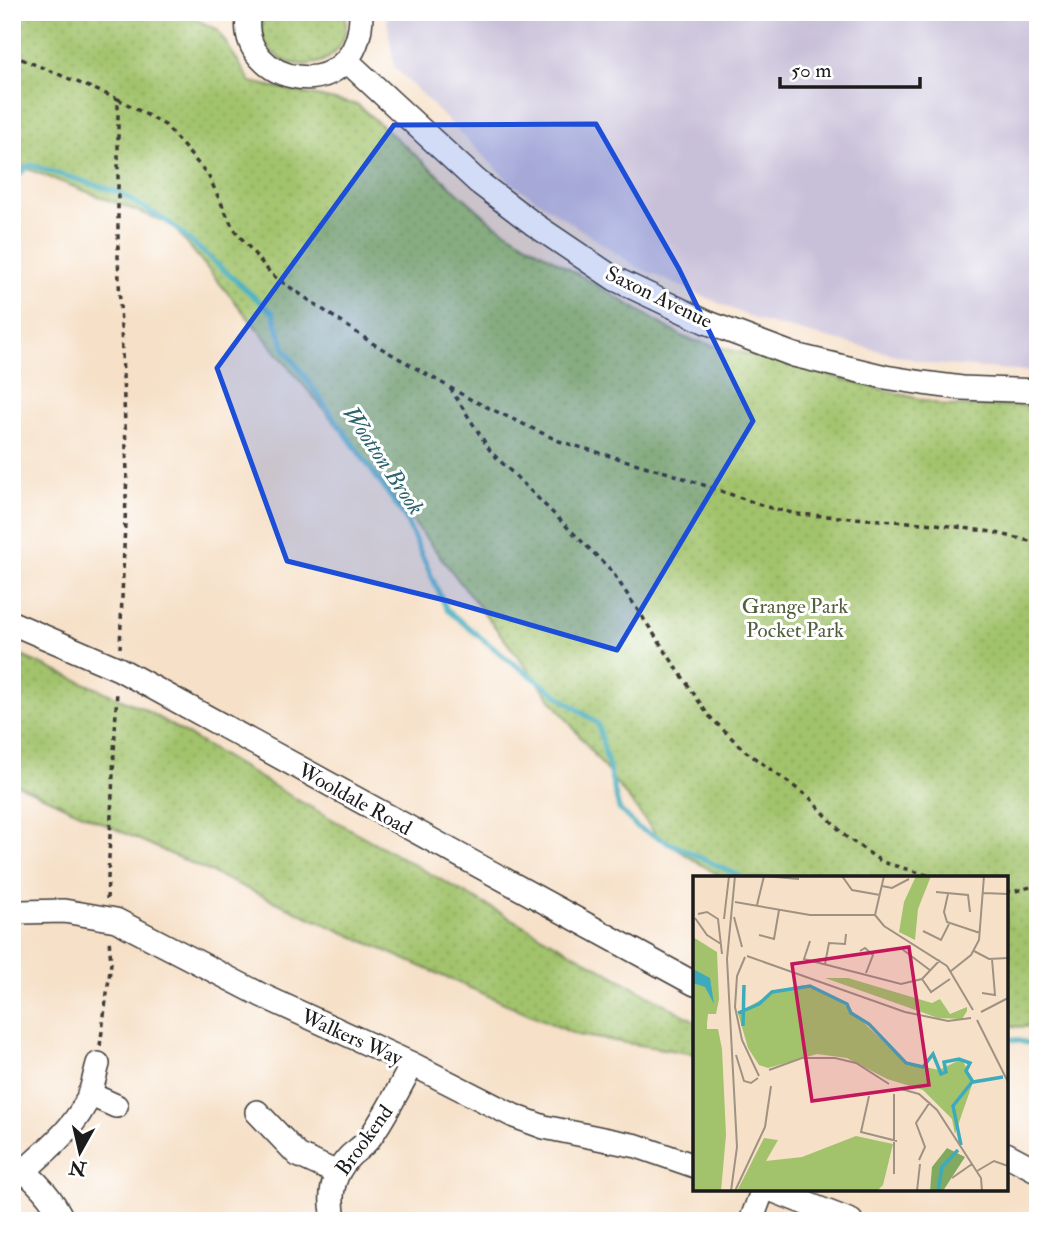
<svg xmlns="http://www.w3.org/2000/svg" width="1050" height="1233" font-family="'IM FELL Double Pica',serif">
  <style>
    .industrial { fill: #c8bfd8 }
    .grass { fill: url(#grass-dots); stroke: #5f7044; stroke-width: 2 }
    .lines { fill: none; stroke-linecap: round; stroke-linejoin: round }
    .stream { stroke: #3dabbb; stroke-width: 5 }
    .minor-casing { stroke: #3d3936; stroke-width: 26 }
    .path { stroke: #3d3936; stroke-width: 3.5; stroke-dasharray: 5 5; stroke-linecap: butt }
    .minor { stroke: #fff; stroke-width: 23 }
    .marked { fill: #1d4ed8; fill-opacity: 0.2; stroke: #1d4ed8; stroke-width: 5; stroke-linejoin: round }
    .labels { text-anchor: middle; stroke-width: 6; stroke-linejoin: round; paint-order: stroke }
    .street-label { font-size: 21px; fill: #1c1c1c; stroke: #fff }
    .park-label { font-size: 21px; fill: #525f3c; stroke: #fff }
    .water-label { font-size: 23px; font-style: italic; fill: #2c646c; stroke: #fff }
    .inset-river { fill: none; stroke: #3dabbb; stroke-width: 3.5 }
    .inset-road { fill: none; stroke: #9f9283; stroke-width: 2 }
    .view { fill: #c2185b; fill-opacity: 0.15; stroke: #c2185b; stroke-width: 3.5 }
    .inset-edge { fill: none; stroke: #1c1c1c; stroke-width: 3.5 }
  </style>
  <defs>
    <pattern id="grass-dots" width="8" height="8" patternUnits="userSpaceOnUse" patternTransform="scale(1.75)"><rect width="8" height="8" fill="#a2c36c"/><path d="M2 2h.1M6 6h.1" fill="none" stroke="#8ba75d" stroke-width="1.8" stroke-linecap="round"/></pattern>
  </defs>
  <rect width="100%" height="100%" fill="#fff"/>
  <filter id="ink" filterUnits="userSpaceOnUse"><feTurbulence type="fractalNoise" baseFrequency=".0143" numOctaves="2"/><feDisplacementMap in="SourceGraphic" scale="14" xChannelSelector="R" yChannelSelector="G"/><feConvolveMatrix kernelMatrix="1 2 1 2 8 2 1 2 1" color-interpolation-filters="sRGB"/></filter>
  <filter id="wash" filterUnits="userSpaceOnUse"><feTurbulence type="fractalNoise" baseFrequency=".00686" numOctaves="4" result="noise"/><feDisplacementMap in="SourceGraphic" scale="28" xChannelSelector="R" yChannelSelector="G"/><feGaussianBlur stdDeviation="1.57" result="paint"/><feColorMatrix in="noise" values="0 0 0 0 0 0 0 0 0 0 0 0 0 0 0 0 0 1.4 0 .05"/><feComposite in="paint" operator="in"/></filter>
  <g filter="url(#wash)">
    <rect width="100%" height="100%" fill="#f6e0c7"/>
    <path class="industrial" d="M 386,12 L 1038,12 L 1038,372 L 932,364 L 759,321 L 637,267 L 511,183 L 394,67 Z"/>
    <path class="grass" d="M 12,12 L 178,12 L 217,29 L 251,82 L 358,105 L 494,224 L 685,338 L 946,406 L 1038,406 L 1038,1026 L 1006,1027 L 1006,878 L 723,878 L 659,838 L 362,456 L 171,224 L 12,163 Z
      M 263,12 L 345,12 C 357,85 247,79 263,12 Z
      M 12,652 L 142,708 L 294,798 L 695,1021 L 695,1054 L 577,1035 L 318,921 L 12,782 Z"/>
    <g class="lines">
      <path class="stream" d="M 12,181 L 30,165 L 118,192 L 171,224 L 273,313 L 285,349 L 404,516 L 447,610 L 506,658 L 598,724 L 619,809 L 638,828 L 744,878
        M 1006,1038 L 1032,1044 L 1038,1043
        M 1032,1044 L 1038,1068"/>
    </g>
  </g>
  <g filter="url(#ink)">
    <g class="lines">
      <g class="minor-casing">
        <path id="minor" d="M 249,12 C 233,86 362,112 361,12
          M 347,61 L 478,182 L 535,225 L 615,279 L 706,322 L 794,355 L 885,377 L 923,383 L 962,388 L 1038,391
          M 12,623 L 119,669 L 695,984
          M 12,915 L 21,912 L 64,911 L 116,920 L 261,995 L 412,1064 L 514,1116 L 544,1127 L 637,1146 L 695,1166
          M 89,1094 L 116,1106
          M 257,1112 L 298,1155 L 337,1173
          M 1006,1154 L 1038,1171
          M 12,1162 C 33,1177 53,1198 63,1221
          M 24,1171 C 48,1149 76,1127 89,1096 C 93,1086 95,1074 98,1064
          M 769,1189 L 851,1221
          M 335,1221 C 328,1196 332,1174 351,1155 C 358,1149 366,1144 371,1136 C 387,1113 399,1089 412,1064
          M 751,1221 L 763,1189"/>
      </g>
      <path class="path" d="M 12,55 L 118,99 L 118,256 L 127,472 L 120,648
        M 118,99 L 165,125 L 208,175 L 233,228 L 272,275 L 372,343 L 470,399 L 559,441 L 672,474 L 767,507 L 797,514 L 936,524 L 992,532 L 1038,543
        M 450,388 L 491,452 L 611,570 L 708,715 L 745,751 L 810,798 L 845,836 L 882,862 L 937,878
        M 1006,891 L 1012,892 L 1038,885
        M 107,899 L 117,690
        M 100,1046 L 111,963 L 109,939"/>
      <use href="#minor" class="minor"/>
    </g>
  </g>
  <path class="marked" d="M 596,124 L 679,269 L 753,421 L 617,650 L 448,601 L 287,561 L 217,368 L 394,125 Z"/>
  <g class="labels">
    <g class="street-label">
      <text transform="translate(659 297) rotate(26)" y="7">Saxon Avenue</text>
      <text transform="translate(355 799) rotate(29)" y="7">Wooldale Road</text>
      <text transform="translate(352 1037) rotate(24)" y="7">Walkers Way</text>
      <text transform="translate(364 1140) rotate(-54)" y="7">Brookend</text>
    </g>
    <g class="park-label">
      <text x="795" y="613">Grange Park<tspan x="795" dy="24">Pocket Park</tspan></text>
    </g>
    <g class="water-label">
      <text transform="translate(384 460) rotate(56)" y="8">Wootton Brook</text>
    </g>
  </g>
  <g transform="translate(693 876)">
    <rect width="315" height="315" fill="#f6e0c7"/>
    <path d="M 223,0 L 238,0 L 225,33 L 222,64 L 206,56 L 211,26 ZM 0,61 L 24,76 L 26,123 L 23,138 L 15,138 L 14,147 L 14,153 L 25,153 L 29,173 L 33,259 L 28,315 L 0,315 ZM 132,102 L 155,102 L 239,127 L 247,123 L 257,138 L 274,131 L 274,135 L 269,143 L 245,142 ZM 112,109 L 149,126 L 213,187 L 246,194 L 269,183 L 280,206 L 262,258 L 259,243 L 230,214 L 194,203 L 154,182 L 124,178 L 75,192 L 66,189 L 55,172 L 45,137 L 85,114 ZM 163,260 L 200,268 L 190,309 L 184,315 L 44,315 L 71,262 L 85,264 L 73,285 L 109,281 Z" fill="#a2c36c"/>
    <path d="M 254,272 L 272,281 L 250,315 L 237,315 L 239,291 Z" fill="#81a960"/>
    <path d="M 0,93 L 17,102 L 21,128 L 12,111 L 0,107 Z" fill="#3dabbb"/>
    <path class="inset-river" d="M 45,137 L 66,128 L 79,116 L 117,110 L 154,128 L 158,137 L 176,148 L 213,187 L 230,191 L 240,178 L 248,198 L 253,196 L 251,186 L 266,183 L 277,187 L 273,195 L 280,206 L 310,201M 50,150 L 51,109M 268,269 L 260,230 L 279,206M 245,315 L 249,291 L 265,274"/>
    <path class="inset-road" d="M 149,0 L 159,14 L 187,19M 189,10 L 199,12 L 216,3M 243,16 L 275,19 L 277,36M 290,17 L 315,18M 255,18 L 251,36 L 254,46 L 287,57M 42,26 L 117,39 L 182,39M 64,29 L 71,0 L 106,3M 5,38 L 14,36 L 25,43 L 29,78M 182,39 L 191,50 L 254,90 L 280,134M 182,39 L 191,0M 41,41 L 49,71M 2,42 L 14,59 L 28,68M 31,43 L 36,0M 230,55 L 248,64 L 256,48M 66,59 L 81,63 L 86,34M 117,65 L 111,83 L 208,108 L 229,103 L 247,84M 209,73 L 238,95M 167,75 L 172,72 L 180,79 L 173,97M 281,75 L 296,83 L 315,82M 54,80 L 212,136 L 255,145 L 278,142M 52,81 L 44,100 L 42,131 L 49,164 L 66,200M 132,88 L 136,67 L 152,68 L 153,58M 258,95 L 278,79 L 286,64 L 291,0M 229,103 L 238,116 L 257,103M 289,117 L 302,119 L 299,83M 288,136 L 315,122M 284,144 L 315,206M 43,179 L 51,205 L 58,207 L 65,202M 76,194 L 109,182 L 142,182 L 163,187 L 196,208M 208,213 L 226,218 L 244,234 L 288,302 L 289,315M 176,220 L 168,256 L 204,265M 72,251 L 78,210M 226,284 L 232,271 L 223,247 L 237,226M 284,295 L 301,285 L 315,290M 201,298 L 201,218M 259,302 L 279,288M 38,315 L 44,271 L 34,83 L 42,0M 42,315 L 72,251M 224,315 L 227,288"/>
    <path class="view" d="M 216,71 L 236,209 L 119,225 L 99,88 Z"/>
    <rect width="315" height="315" class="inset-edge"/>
  </g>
  <rect width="1050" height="1233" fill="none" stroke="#fff" stroke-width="42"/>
  <g transform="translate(80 1152) rotate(188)" stroke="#ffffff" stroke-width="5" paint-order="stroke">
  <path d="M0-5L12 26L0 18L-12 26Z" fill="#1c1c1c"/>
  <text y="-10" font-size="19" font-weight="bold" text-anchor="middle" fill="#1c1c1c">N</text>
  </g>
  <path d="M780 77v10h140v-10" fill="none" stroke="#1c1c1c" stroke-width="3.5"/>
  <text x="791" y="77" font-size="21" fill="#1c1c1c" stroke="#ffffff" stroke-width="5" paint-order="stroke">50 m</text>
</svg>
